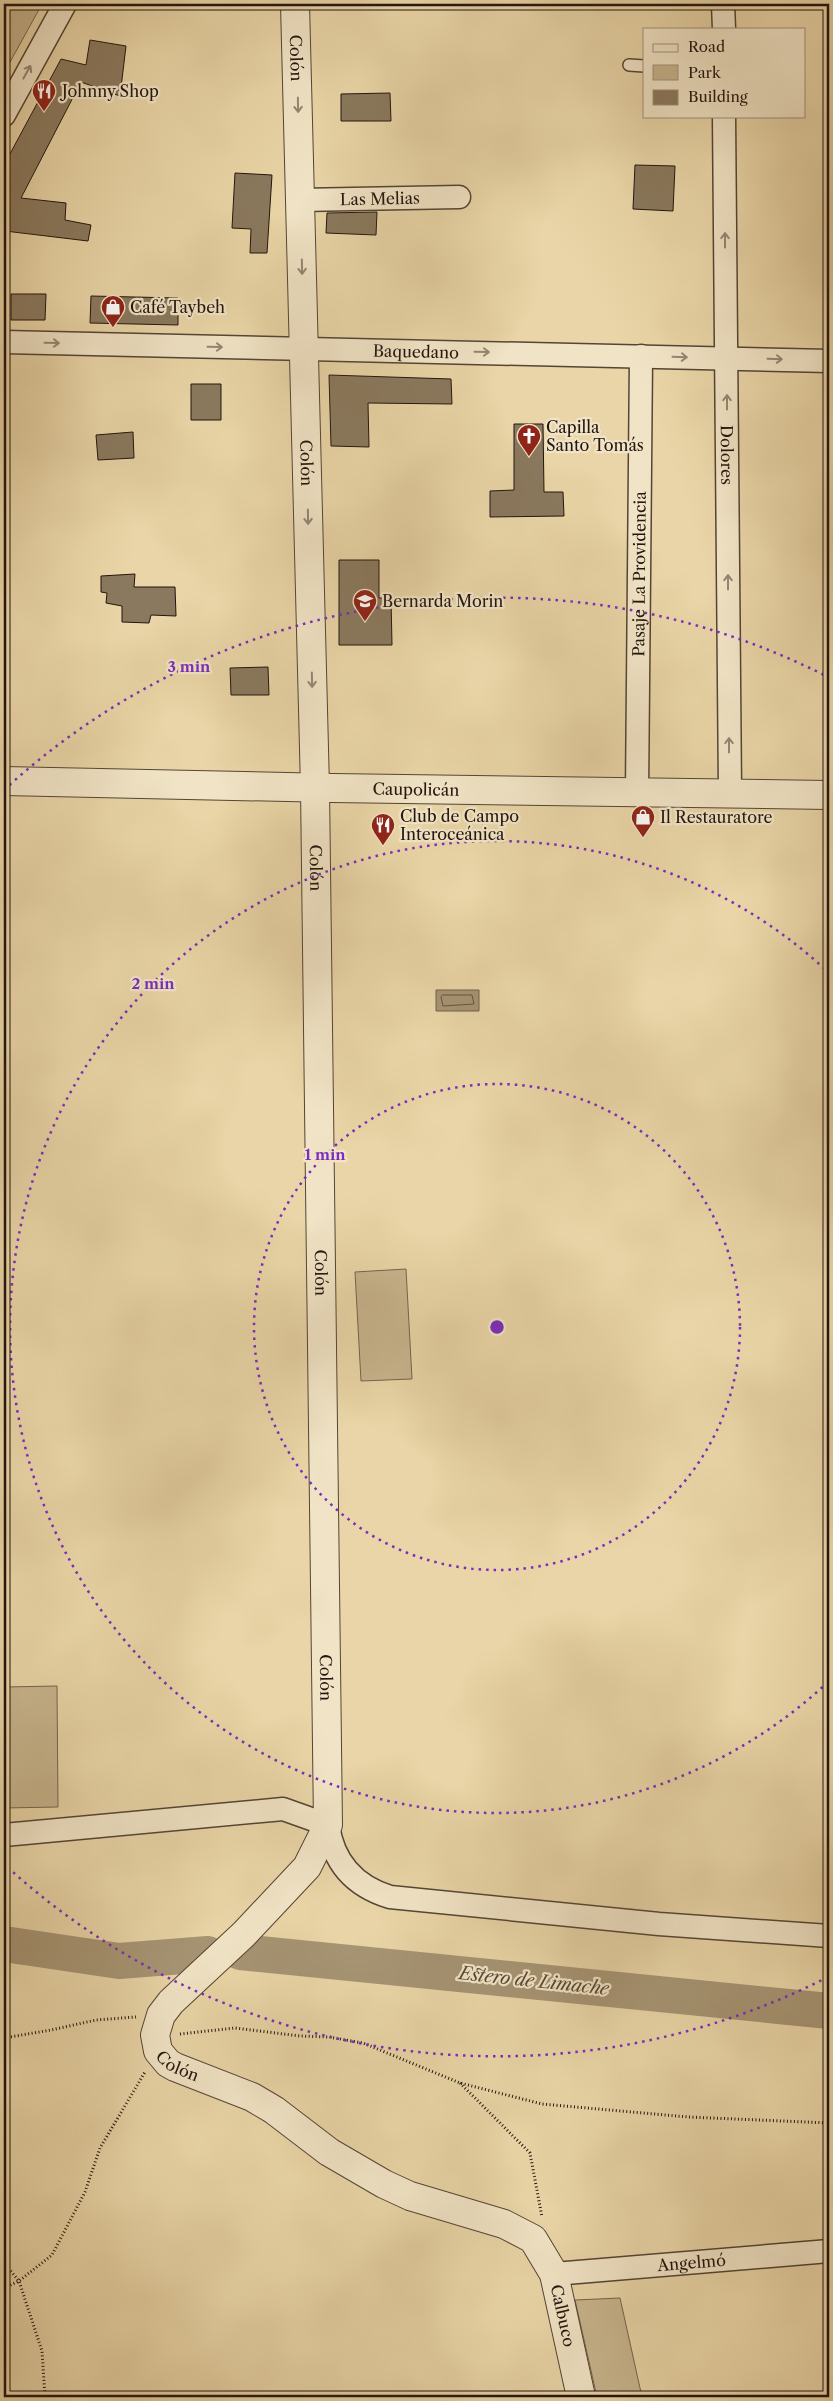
<svg xmlns="http://www.w3.org/2000/svg" width="833" height="2401" font-family="'Libre Caslon Text',serif">
  <style>
    .green { fill: #c7b48d; stroke: #75644e }
    .water { fill: #a69473; stroke: #72614b }
    .lines { fill: none; stroke-linecap: round; stroke-linejoin: round }
    .shore { stroke: #645441; stroke-width: 1 }
    .river { stroke: #a69473; stroke-width: 36 }
    .building { fill: #8a795e; stroke: #23150f }
    .service-casing { stroke: #544535; stroke-width: 14 }
    .minor-casing { stroke: #544535; stroke-width: 25 }
    .tertiary-casing { stroke: #544535; stroke-width: 30 }
    .path { stroke: #23150f; stroke-width: 3; stroke-dasharray: 1 2.5; stroke-linecap: butt }
    .service { stroke: #f1e4c6; stroke-width: 11 }
    .minor { stroke: #f1e4c6; stroke-width: 22 }
    .tertiary { stroke: #f1e4c6; stroke-width: 28 }
    .oneway { stroke: #948774 }
    .ring { fill: none; stroke: #7b2cbf; stroke-width: 2.5; stroke-dasharray: 2.5 5 }
    .labels { text-anchor: middle; stroke-width: 4.5; stroke-linejoin: round; paint-order: stroke }
    .street-label { font-size: 16px; fill: #23150f; stroke: #f1e4c6 }
    .poi-label { font-size: 16px; fill: #23150f; stroke: #f1e4c6; text-anchor: start }
    .water-label { font-size: 18px; font-style: italic; fill: #574837; stroke: #f1e4c6 }
    .centre { fill: #7b2cbf; stroke: #f1e4c6; stroke-width: 2.5 }
    .ring-label { font-size: 15px; text-anchor: middle; font-weight: bold; fill: #7b2cbf; stroke: #f1e4c6; stroke-width: 4.5; stroke-linejoin: round; paint-order: stroke }
  </style>
  <rect width="100%" height="100%" fill="#e9d5a7"/>
  <filter id="stains"><feTurbulence type="fractalNoise" baseFrequency=".004" numOctaves="4"/><feColorMatrix values="0 0 0 0 .2 0 0 0 0 .09 0 0 0 0 .02 0 0 0 .5 -.17"/></filter>
  <radialGradient id="worn" r=".72"><stop offset=".6" stop-color="#630" stop-opacity="0"/><stop offset="1" stop-color="#630" stop-opacity=".3"/></radialGradient>
  <path class="green" d="M 4,4 L 42,4 L 4,73 Z
    M 406,1269 L 412,1379 L 361,1381 L 355,1272 Z
    M 57,1686 L 58,1807 L 4,1808 L 4,1687 Z
    M 620,2298 L 642,2397 L 597,2397 L 575,2300 Z"/>
  <path class="water" d="M 436,990 L 479,990 L 479,1011 L 436,1011 Z"/>
  <g class="lines">
    <path class="shore" d="M 443,995 L 472,995 L 474,1004 L 443,1006 L 441,997 Z"/>
    <path class="river" d="M 4,1944 L 119,1961 L 208,1954
      M 240,1952 L 829,2011"/>
  </g>
  <path class="building" d="M 90,40 L 126,46 L 120,96 L 81,82 L 21,198 L 66,203 L 65,220 L 91,225 L 88,241 L 5,231 L 4,233 L 4,165 L 61,59 L 86,65 Z
    M 390,93 L 391,121 L 341,121 L 341,94 Z
    M 635,165 L 675,166 L 673,211 L 633,209 Z
    M 235,173 L 272,175 L 267,253 L 250,253 L 251,229 L 232,228 Z
    M 377,212 L 376,235 L 326,233 L 327,213 Z
    M 11,294 L 46,294 L 45,320 L 11,320 Z
    M 91,296 L 178,298 L 178,325 L 90,323 Z
    M 329,375 L 451,379 L 452,404 L 368,403 L 369,447 L 331,446 Z
    M 191,384 L 221,384 L 221,420 L 191,420 Z
    M 514,424 L 543,424 L 544,492 L 563,492 L 564,516 L 490,517 L 490,491 L 514,490 Z
    M 133,432 L 134,458 L 98,460 L 96,435 Z
    M 339,560 L 379,560 L 379,598 L 391,598 L 392,645 L 339,645 Z
    M 135,574 L 134,587 L 175,587 L 176,616 L 151,615 L 149,623 L 122,622 L 122,606 L 106,603 L 107,593 L 101,592 L 101,576 Z
    M 268,667 L 269,695 L 231,695 L 230,668 Z"/>
  <g class="lines">
    <g class="service-casing">
      <path id="service" d="M 629,65 L 644,66"/>
    </g>
    <g class="minor-casing">
      <g id="minor">
        <path d="M 723,4 L 724,29"/>
        <path d="M 4,115 L 65,4"/>
        <path id="s1" d="M 724,116 L 730,793"/>
        <path id="s2" d="M 300,200 L 459,197"/>
        <path id="s3" d="M 4,342 L 829,361"/>
        <path id="s4" d="M 637,793 L 641,356"/>
        <path d="M 4,1835 L 283,1809 L 328,1825 C 333,1862 354,1886 390,1897 L 659,1924 L 829,1936"/>
        <path id="s5" d="M 554,2274 L 829,2251"/>
      </g>
    </g>
    <g class="tertiary-casing">
      <g id="tertiary">
        <path id="s6" d="M 295,4 L 315,788 L 328,1825 L 307,1867 L 244,1934 L 171,2002 L 161,2015 L 155,2035 L 158,2051 L 168,2063 L 175,2067 L 252,2097 L 274,2110 L 329,2152 L 384,2184 L 410,2196 L 504,2224 L 533,2239 L 554,2274 L 581,2397"/>
        <path id="s7" d="M 4,781 L 332,788 L 829,795"/>
      </g>
    </g>
    <path class="path" d="M 180,2034 L 235,2028 L 300,2036 L 329,2037 L 363,2043 L 460,2083 L 542,2104 L 688,2117 L 829,2123
      M 4,2038 L 51,2030 L 96,2020 L 136,2017
      M 460,2083 L 530,2153 L 542,2217
      M 4,2263 L 19,2281 L 42,2351 L 45,2397
      M 4,2288 L 19,2281 L 52,2255 L 85,2192 L 100,2148 L 145,2072"/>
    <use href="#service" class="service"/>
    <use href="#minor" class="minor"/>
    <use href="#tertiary" class="tertiary"/>
  </g>
  <defs><path id="oneway-shaft" d="M-6 0H5M1.5-3L5.5 0L1.5 3" fill="none" stroke-width="1.6" stroke-linecap="round" stroke-linejoin="round" transform="scale(1.25)"/></defs>
  <g class="oneway">
    <use href="#oneway-shaft" transform="translate(27 72) rotate(-61)"/>
    <use href="#oneway-shaft" transform="translate(298 105) rotate(89)"/>
    <use href="#oneway-shaft" transform="translate(725 240) rotate(-90)"/>
    <use href="#oneway-shaft" transform="translate(302 267) rotate(89)"/>
    <use href="#oneway-shaft" transform="translate(52 343) rotate(1)"/>
    <use href="#oneway-shaft" transform="translate(215 347) rotate(1)"/>
    <use href="#oneway-shaft" transform="translate(482 352) rotate(1)"/>
    <use href="#oneway-shaft" transform="translate(680 357) rotate(2)"/>
    <use href="#oneway-shaft" transform="translate(775 359) rotate(2)"/>
    <use href="#oneway-shaft" transform="translate(727 402) rotate(-90)"/>
    <use href="#oneway-shaft" transform="translate(308 517) rotate(89)"/>
    <use href="#oneway-shaft" transform="translate(728 582) rotate(-90)"/>
    <use href="#oneway-shaft" transform="translate(312 680) rotate(89)"/>
    <use href="#oneway-shaft" transform="translate(729 745) rotate(-90)"/>
  </g>
  <g class="ring">
    <circle cx="497" cy="1327" r="243"/>
    <path d="M828 1682A486 486 0 1 1 828 972"/>
    <path d="M828 1977A729 729 0 0 1 4 1864M4 790A729 729 0 0 1 828 677"/>
  </g>
  <defs>
    <g id="restaurant-pin" transform="scale(1.25)"><path d="M0 17L-7.5 6A9.5 9.5 0 1 1 7.5 6Z" fill="#8f2418" stroke="#f1e4c6"/><path d="M-5-6h1v4h1v-4h1v4h1v-4h1v5L-1.5 .5V6h-2V.5L-5-1ZM5-6V6H3V1.5H1.5Q1.5-4 5-6Z" fill="#fff"/></g>
    <g id="shop-pin" transform="scale(1.25)"><path d="M0 17L-7.5 6A9.5 9.5 0 1 1 7.5 6Z" fill="#8f2418" stroke="#f1e4c6"/><path d="M-5-2.5h2.3a2.7 3.5 0 0 1 5.4 0H5L5.5 6h-11ZM-1.5-2.5h3a1.5 2.3 0 0 0-3 0Z" fill="#fff"/></g>
    <g id="church-pin" transform="scale(1.25)"><path d="M0 17L-7.5 6A9.5 9.5 0 1 1 7.5 6Z" fill="#8f2418" stroke="#f1e4c6"/><path d="M-1.2-6h2.4v3.5h3.3v2.4h-3.3V6h-2.4V-.1h-3.3v-2.4h3.3Z" fill="#fff"/></g>
    <g id="school-pin" transform="scale(1.25)"><path d="M0 17L-7.5 6A9.5 9.5 0 1 1 7.5 6Z" fill="#8f2418" stroke="#f1e4c6"/><path d="M0-5L7-2L0 1L-7-2ZM-4 1L0 2.5L4 1V4Q0 6-4 4Z" fill="#fff"/></g>
  </defs>
  <g fill-rule="evenodd">
    <use href="#restaurant-pin" x="44" y="91"/>
    <use href="#shop-pin" x="113" y="307"/>
    <use href="#church-pin" x="529" y="436"/>
    <use href="#school-pin" x="365" y="601"/>
    <use href="#shop-pin" x="643" y="817"/>
    <use href="#restaurant-pin" x="383" y="825"/>
  </g>
  <g class="labels">
    <g class="street-label">
      <text dy="6" stroke="none"><textPath href="#s6" startOffset="54">Colón</textPath></text>
      <text dy="6" stroke="none"><textPath href="#s2" startOffset="80">Las Melias</textPath></text>
      <text dy="6" stroke="none"><textPath href="#s3" startOffset="412">Baquedano</textPath></text>
      <text dy="6" stroke="none"><textPath href="#s1" startOffset="339">Dolores</textPath></text>
      <text dy="6" stroke="none"><textPath href="#s6" startOffset="459">Colón</textPath></text>
      <text dy="6" stroke="none"><textPath href="#s4" startOffset="219">Pasaje La Providencia</textPath></text>
      <text dy="6" stroke="none"><textPath href="#s7" startOffset="412">Caupolicán</textPath></text>
      <text dy="6" stroke="none"><textPath href="#s6" startOffset="864">Colón</textPath></text>
      <text dy="6" stroke="none"><textPath href="#s6" startOffset="1269">Colón</textPath></text>
      <text dy="6" stroke="none"><textPath href="#s6" startOffset="1674">Colón</textPath></text>
      <text dy="6" stroke="none"><textPath href="#s6" startOffset="2139">Colón</textPath></text>
      <text dy="6" stroke="none"><textPath href="#s5" startOffset="138">Angelmó</textPath></text>
      <text dy="6" stroke="none"><textPath href="#s6" startOffset="2621">Calbuco</textPath></text>
    </g>
    <g class="poi-label">
      <text x="62" y="97">Johnny Shop</text>
      <text x="130" y="313">Café Taybeh</text>
      <text x="546" y="433">Capilla<tspan x="546" dy="18">Santo Tomás</tspan></text>
      <text x="382" y="607">Bernarda Morin</text>
      <text x="400" y="822">Club de Campo<tspan x="400" dy="18">Interoceánica</tspan></text>
      <text x="660" y="823">Il Restauratore</text>
    </g>
    <g class="water-label">
      <text transform="translate(534 1981) rotate(6)" y="6">Estero de Limache</text>
    </g>
  </g>
  <circle cx="497" cy="1327" r="8" class="centre"/>
  <g class="ring-label">
    <text x="189" y="672">3 min</text>
    <text x="153" y="989">2 min</text>
    <text x="325" y="1160">1 min</text>
  </g>
  <rect width="833" height="2401" fill="none" stroke="#e9d5a7" stroke-width="20"/>
  <rect x="5" y="5" width="823" height="2391" fill="none" stroke="#23150f" stroke-width="2.5"/>
  <rect x="10" y="10" width="813" height="2381" fill="none" stroke="#23150f"/>
  <rect x="643" y="28" width="162" height="90" fill="#f1e4c6" stroke="#9f917d"/>
  <rect x="653" y="44" width="25" height="8" fill="#f1e4c6" stroke="#9f917d"/>
  <text x="688" y="52" font-size="15" fill="#23150f">Road</text>
  <rect x="653" y="65" width="25" height="15" fill="#c7b48d" stroke="#9f917d"/>
  <text x="688" y="78" font-size="15" fill="#23150f">Park</text>
  <rect x="653" y="90" width="25" height="15" fill="#8a795e" stroke="#9f917d"/>
  <text x="688" y="102" font-size="15" fill="#23150f">Building</text>
  <rect width="100%" height="100%" filter="url(#stains)"/>
  <rect width="100%" height="100%" fill="url(#worn)"/>
</svg>
